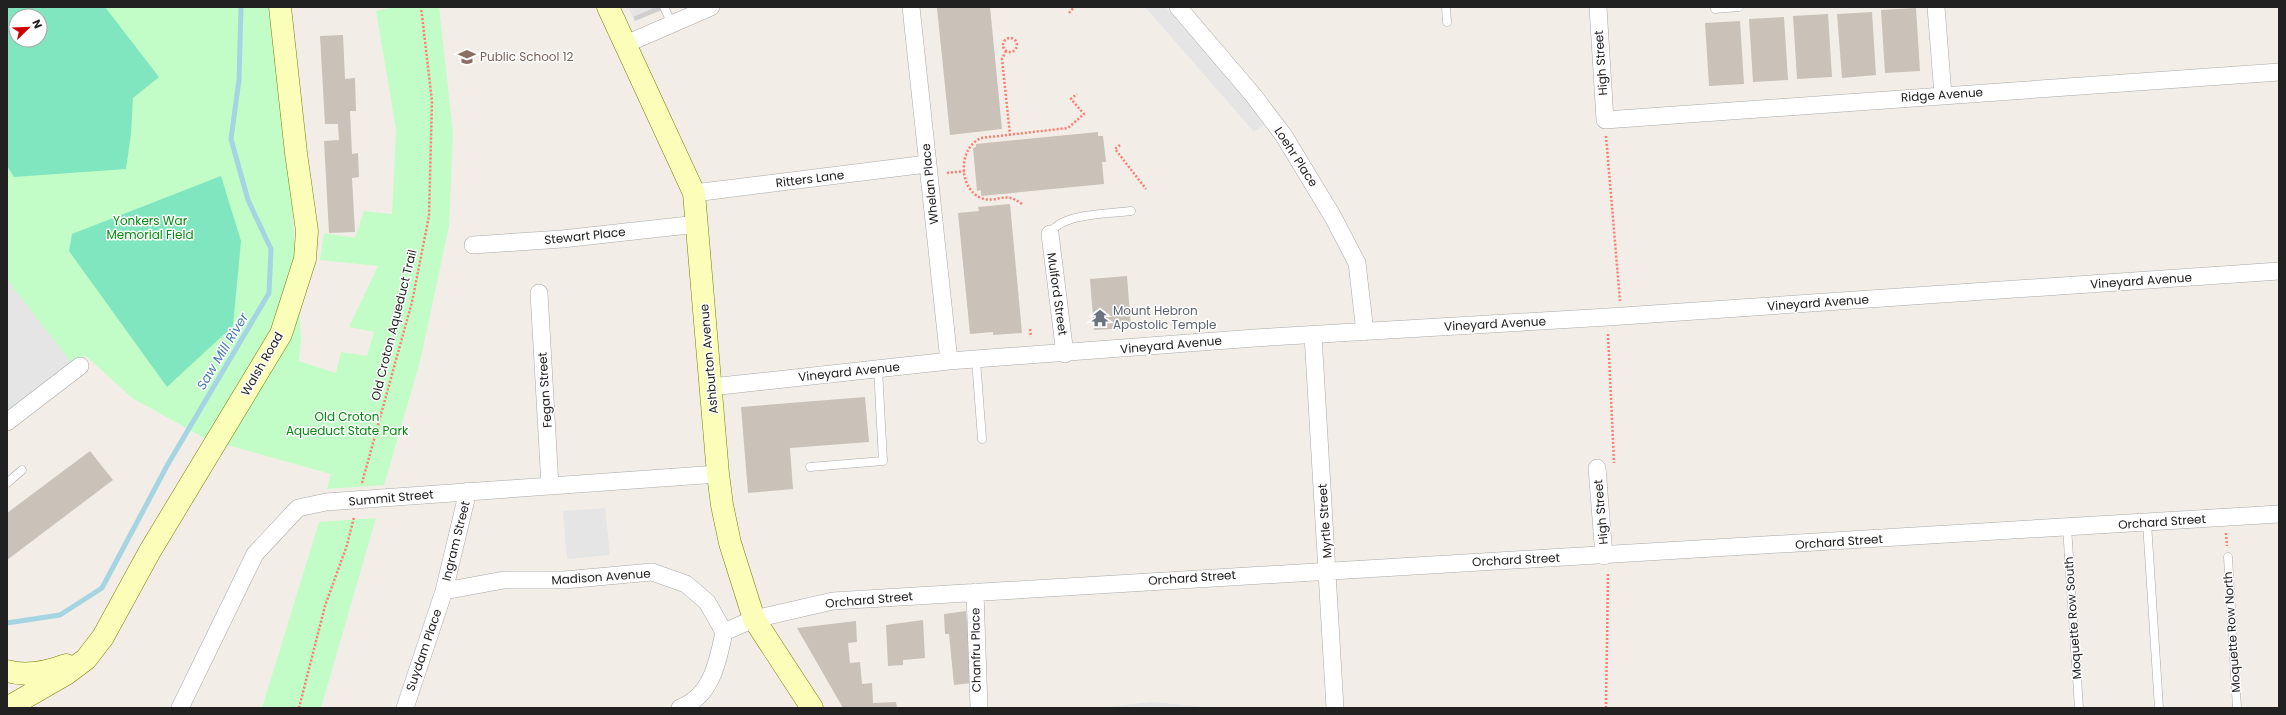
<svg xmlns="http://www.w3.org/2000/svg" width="2286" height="715" font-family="Poppins,sans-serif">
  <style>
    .religious { fill: #cfcfcf }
    .park { fill: #c2fdc7; fill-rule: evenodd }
    .pitch { fill: #80e6bf; fill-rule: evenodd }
    .parking { fill: #e5e5e5 }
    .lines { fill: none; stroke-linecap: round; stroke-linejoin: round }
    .stream { stroke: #a5d4e2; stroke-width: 5 }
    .building { fill: #cac1b9 }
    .lane-casing { stroke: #a8a8a8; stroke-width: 9 }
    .street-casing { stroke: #a8a8a8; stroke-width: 18 }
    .secondary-casing { stroke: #718000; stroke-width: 23 }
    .path { stroke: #ff7b6b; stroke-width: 2.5; stroke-dasharray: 2 2; stroke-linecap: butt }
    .lane { stroke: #fff; stroke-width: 8 }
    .street { stroke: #fff; stroke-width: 17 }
    .secondary { stroke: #fafeb9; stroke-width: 22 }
    .labels { text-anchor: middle; stroke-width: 3; stroke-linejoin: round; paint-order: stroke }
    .education-label { font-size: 12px; fill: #785e54; stroke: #fff; text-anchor: start }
    .street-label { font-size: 12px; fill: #212121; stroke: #fff }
    .park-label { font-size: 12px; fill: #048a0f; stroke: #fff }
    .worship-label { font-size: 12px; fill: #5b616d; stroke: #fff; text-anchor: start }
    .water-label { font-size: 13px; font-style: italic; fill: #4279b1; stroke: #fff }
  </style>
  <rect width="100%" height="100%" fill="#f2eee7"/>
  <path class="religious" d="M 629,7 L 669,7 L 635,21 Z"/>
  <path class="park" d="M 7,7 L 273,7 L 289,161 L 301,340 L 299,361 L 336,373 L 341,352 L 367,356 L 374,332 L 349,327 L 378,266 L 320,260 L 324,233 L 355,238 L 364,211 L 392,214 L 396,130 L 376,11 L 395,7 L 439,7 L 453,132 L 449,226 L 420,362 L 384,485 L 327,489 L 331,474 L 206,439 L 132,398 L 86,356 L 7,412 ZM 16,16 L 40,16 L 40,40 L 16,40 Z
    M 376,518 L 321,708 L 262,708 L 319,522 Z"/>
  <path class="pitch" d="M 7,7 L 105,7 L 159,77 L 133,98 L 131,134 L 126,169 L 14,177 L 7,166 ZM 16,16 L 40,16 L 40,40 L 16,40 Z
    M 221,176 L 241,241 L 233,326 L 167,387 L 69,251 L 72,234 Z"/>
  <path class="parking" d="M 629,7 L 656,7 L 633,17 Z
    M 1145,7 L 1165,7 L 1192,34 L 1267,123 L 1254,132 Z
    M 7,280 L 72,363 L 7,410 Z
    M 605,508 L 610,555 L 567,559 L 563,511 Z
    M 1152,702 L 1217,708 L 1097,708 Z"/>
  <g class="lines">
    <path class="stream" d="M 7,623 L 60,615 L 102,588 L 168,464 L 269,293 L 271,249 L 248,200 L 231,139 L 239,80 L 241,7"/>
  </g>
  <path class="building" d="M 950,7 L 990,7 L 1002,129 L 950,135 L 937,8 Z
    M 1916,8 L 1920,71 L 1885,73 L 1881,10 Z
    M 1872,12 L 1876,75 L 1842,78 L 1837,14 Z
    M 1828,14 L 1832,77 L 1797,79 L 1793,16 Z
    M 1784,17 L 1788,80 L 1753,82 L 1749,19 Z
    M 1740,21 L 1744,84 L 1709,86 L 1705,23 Z
    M 343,35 L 345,79 L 355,78 L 356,111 L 350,111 L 352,154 L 358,153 L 359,177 L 352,178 L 355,232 L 329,233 L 324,141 L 339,140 L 338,124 L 325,124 L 320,36 Z
    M 1098,132 L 1098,136 L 1103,136 L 1106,162 L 1102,162 L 1104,184 L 981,196 L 981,190 L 977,191 L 973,148 L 976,147 L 976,144 Z
    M 1010,204 L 1022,333 L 993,335 L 993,332 L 970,334 L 958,213 L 979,211 L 978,207 Z
    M 1127,276 L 1131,328 L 1094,330 L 1090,279 Z
    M 865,397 L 869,442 L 790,448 L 793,489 L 748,493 L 741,407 Z
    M 90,451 L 113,480 L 7,560 L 7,513 Z
    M 966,611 L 972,683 L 954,685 L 949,634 L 945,634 L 944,614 Z
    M 923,620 L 925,658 L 903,660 L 903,665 L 888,666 L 886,625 Z
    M 856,621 L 857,642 L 848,643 L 850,663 L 860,662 L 862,684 L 872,683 L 873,703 L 896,702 L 897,708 L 843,708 L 797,628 Z"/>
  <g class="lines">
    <g class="lane-casing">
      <path id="lane" d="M 664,7 L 672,24
        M 1446,7 L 1447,22
        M 1715,9 L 1739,7
        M 1050,234 C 1060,213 1109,214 1131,211
        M 976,360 L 982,439
        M 810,467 L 883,461 L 878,369
        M 7,483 L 22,470
        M 2147,523 L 2159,708
        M 2067,527 L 2079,708
        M 2228,557 L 2237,708"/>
    </g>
    <g class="street-casing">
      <path id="street" d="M 911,7 L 949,361
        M 1178,7 L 1253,95 L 1284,136 L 1333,217 L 1357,263 L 1365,332
        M 1598,7 L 1605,120 L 2279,72
        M 1936,7 L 1943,95
        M 626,44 L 711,7
        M 694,193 L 927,164
        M 1050,234 L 1065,354
        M 473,245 L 562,239 L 698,224
        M 539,293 L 550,486
        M 1313,335 L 1335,708
        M 711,387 L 949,361 L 1255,338 L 1608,317 L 2279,271
        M 7,422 L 80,366
        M 1597,468 L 1604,556
        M 444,591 L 504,580 L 564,580 L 652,572 L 686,584 L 707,602 L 724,632
        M 975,592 L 979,708
        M 724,632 L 754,619 L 833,601 C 1315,569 1797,546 2279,514
        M 180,708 L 255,554 L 298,508 L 326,502 L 718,474
        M 405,708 L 444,591 L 468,491
        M 680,708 C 712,696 718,661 724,632"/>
    </g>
    <g class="secondary-casing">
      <path id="secondary" d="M 608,7 L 694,193 L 718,474 L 722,505 L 730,543 L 754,619 L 812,708
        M 7,671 C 27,677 47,672 66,665
        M 7,708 L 66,674 L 86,659 L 103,637 L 150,551 L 281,334 L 305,259 L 307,231 L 296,153 L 280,7"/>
    </g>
    <path class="path" d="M 1069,13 L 1074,7
      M1003 45a7 7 0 1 1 14 0a7 7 0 1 1-14 0Z
      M 1006,51 L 1002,59 L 1010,135
      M 1606,136 L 1620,301
      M 1120,145 L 1115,149 L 1146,189
      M 947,173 L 965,171
      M 1022,204 C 1004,190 997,204 981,198 C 958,188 958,148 981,138 L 1068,128 L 1084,114 L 1071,99 L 1077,94
      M 1030,329 L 1031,337
      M 1608,334 L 1614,463
      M 362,483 L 412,302 L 429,216 L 432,101 L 421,7
      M 2226,533 L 2227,546
      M 299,708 L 325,606 L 347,545 L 354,517
      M 1606,708 L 1608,572"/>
    <use href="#lane" class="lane"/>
    <use href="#street" class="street"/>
    <use href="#secondary" class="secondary"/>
  </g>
  <defs>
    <g id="school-bare" transform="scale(1.38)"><path d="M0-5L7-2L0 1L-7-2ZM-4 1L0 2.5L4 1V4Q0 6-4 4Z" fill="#8d6e63" stroke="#fff" stroke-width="2.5" paint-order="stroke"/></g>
    <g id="temple-bare" transform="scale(1.38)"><path d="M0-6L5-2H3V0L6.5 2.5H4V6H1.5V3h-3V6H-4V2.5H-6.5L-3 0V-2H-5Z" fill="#6b7280" stroke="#fff" stroke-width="2.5" paint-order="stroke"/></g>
  </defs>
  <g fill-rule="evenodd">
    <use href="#school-bare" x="467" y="57"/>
    <use href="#temple-bare" x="1100" y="318"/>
  </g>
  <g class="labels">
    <g class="education-label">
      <text x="480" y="61">Public School 12</text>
    </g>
    <g class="street-label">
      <text transform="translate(1601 63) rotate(-94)" y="4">High Street</text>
      <text transform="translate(1942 95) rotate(-4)" y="4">Ridge Avenue</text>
      <text transform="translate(1296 157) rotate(57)" y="4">Loehr Place</text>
      <text transform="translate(810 179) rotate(-7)" y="4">Ritters Lane</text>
      <text transform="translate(930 184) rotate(-96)" y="4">Whelan Place</text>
      <text transform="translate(585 236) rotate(-6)" y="4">Stewart Place</text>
      <text transform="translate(2141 281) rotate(-4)" y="4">Vineyard Avenue</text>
      <text transform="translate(1057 294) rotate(82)" y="4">Mulford Street</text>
      <text transform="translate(1818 303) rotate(-4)" y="4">Vineyard Avenue</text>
      <text transform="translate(1495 324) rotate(-3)" y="4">Vineyard Avenue</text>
      <text transform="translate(394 325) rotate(-76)" y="4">Old Croton Aqueduct Trail</text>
      <text transform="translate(1171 345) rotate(-5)" y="4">Vineyard Avenue</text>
      <text transform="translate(709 359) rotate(-95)" y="4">Ashburton Avenue</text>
      <text transform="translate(262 364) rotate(-60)" y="4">Walsh Road</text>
      <text transform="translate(849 372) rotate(-6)" y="4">Vineyard Avenue</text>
      <text transform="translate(545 390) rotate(-94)" y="4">Fegan Street</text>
      <text transform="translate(391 498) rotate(-5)" y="4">Summit Street</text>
      <text transform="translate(1601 512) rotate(-95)" y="4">High Street</text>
      <text transform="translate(1325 521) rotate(-94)" y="4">Myrtle Street</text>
      <text transform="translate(2162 522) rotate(-4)" y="4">Orchard Street</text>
      <text transform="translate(456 541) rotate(-76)" y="4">Ingram Street</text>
      <text transform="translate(1839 542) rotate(-4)" y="4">Orchard Street</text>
      <text transform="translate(1516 560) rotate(-3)" y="4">Orchard Street</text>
      <text transform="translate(601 577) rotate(-4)" y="4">Madison Avenue</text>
      <text transform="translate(1192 578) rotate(-4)" y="4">Orchard Street</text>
      <text transform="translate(869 600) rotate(-5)" y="4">Orchard Street</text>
      <text transform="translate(2073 618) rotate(-94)" y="4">Moquette Row South</text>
      <text transform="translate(2232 632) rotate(-94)" y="4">Moquette Row North</text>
      <text transform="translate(424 650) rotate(-71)" y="4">Suydam Place</text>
      <text transform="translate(976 650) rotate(-91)" y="4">Chanfru Place</text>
    </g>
    <g class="park-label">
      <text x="150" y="225">Yonkers War<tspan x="150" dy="14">Memorial Field</tspan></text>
      <text x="347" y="421">Old Croton<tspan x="347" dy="14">Aqueduct State Park</tspan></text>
    </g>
    <g class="worship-label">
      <text x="1113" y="315">Mount Hebron<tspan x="1113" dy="14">Apostolic Temple</tspan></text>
    </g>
    <g class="water-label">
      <text transform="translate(222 351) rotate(-59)" y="5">Saw Mill River</text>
    </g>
  </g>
  <rect width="2286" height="715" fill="none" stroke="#212121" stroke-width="16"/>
  <g transform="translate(28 28) rotate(67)"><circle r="19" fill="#ffffff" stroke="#a6a6a6"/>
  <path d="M0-3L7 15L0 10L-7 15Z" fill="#d20100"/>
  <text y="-6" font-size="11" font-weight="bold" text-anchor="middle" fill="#212121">N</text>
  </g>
</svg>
